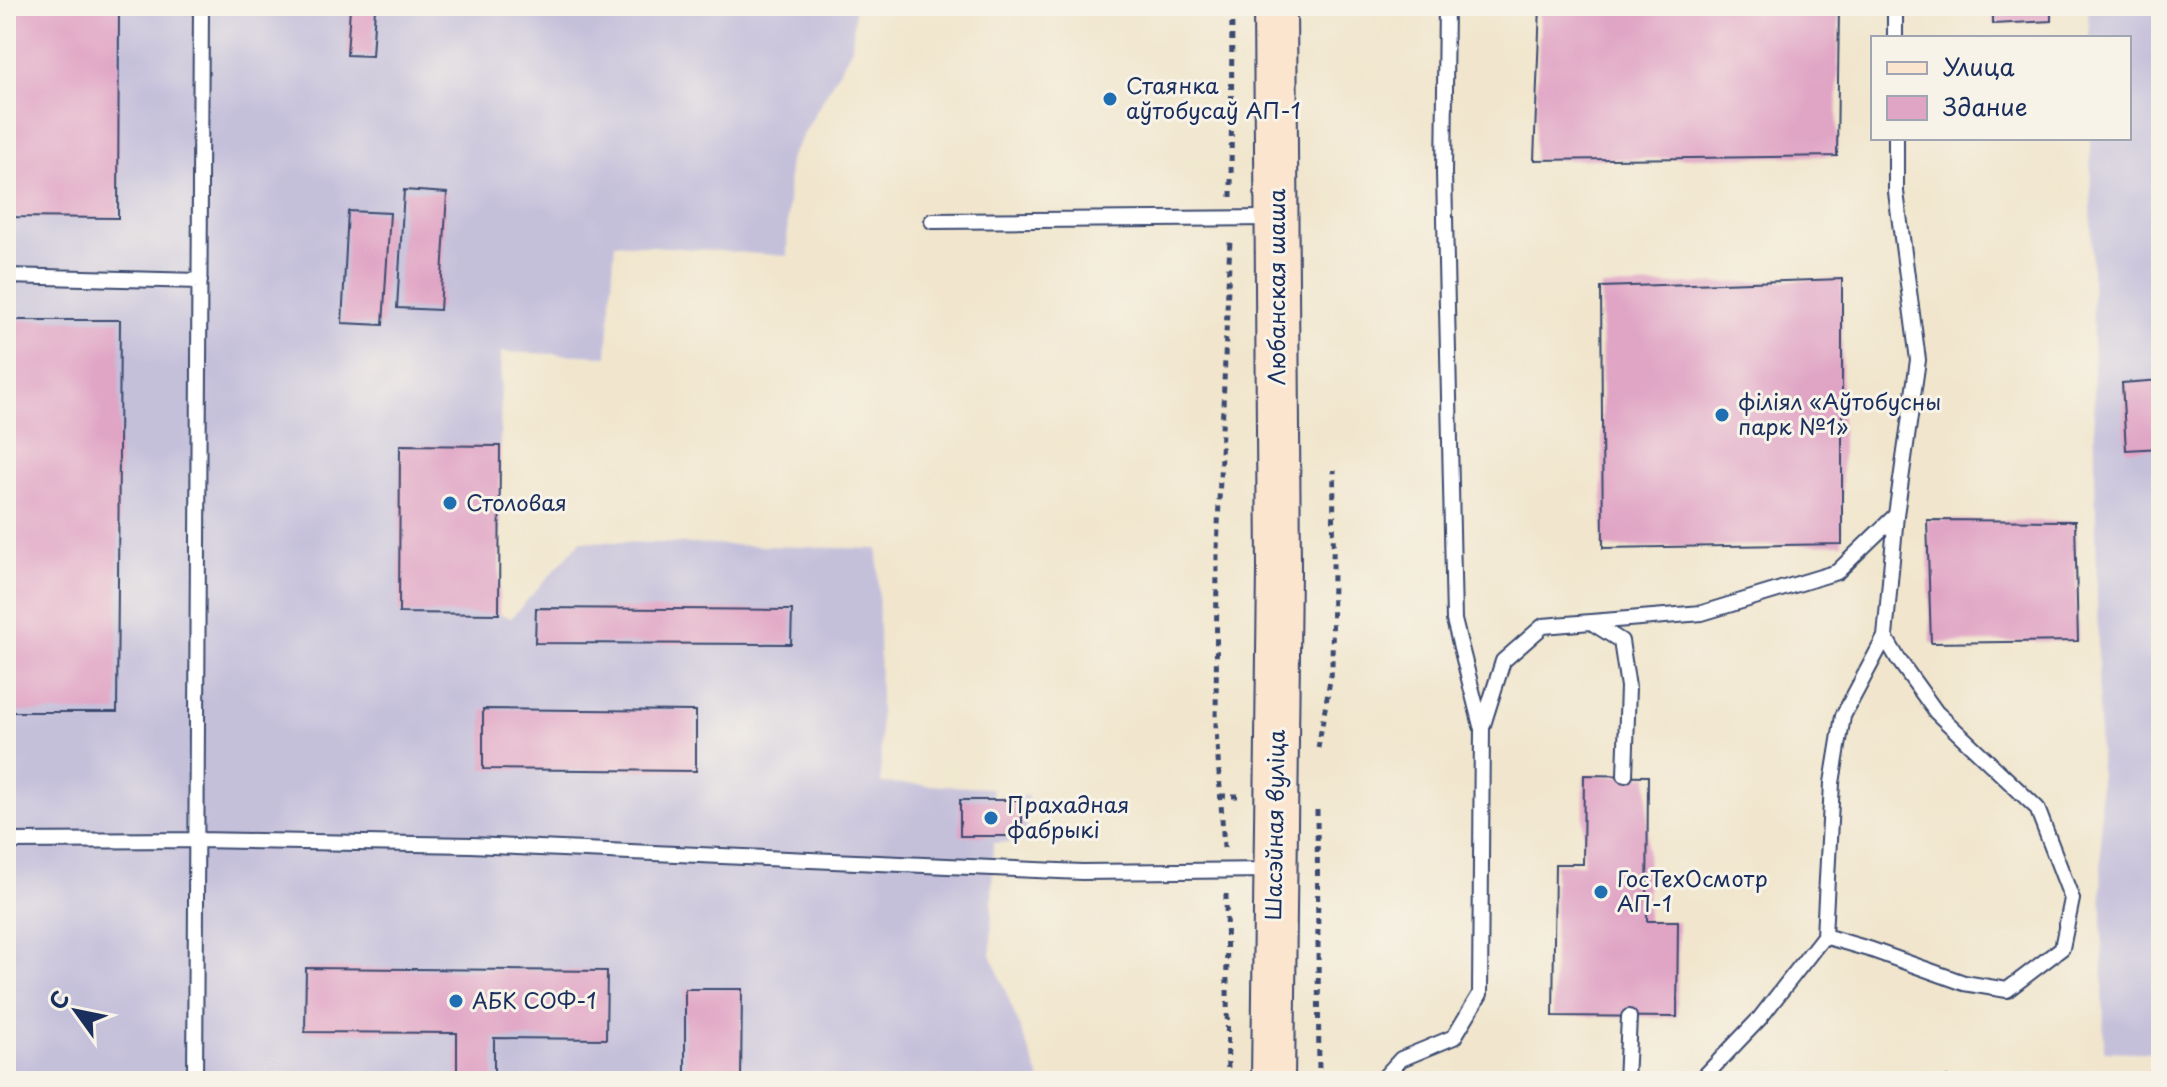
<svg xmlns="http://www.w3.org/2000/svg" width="2167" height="1087" font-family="'Playpen Sans',sans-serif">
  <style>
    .industrial { fill: #c5c0da }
    .building { fill: #e0a4c5 }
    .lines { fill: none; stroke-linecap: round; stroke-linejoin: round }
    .lane-casing { stroke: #3b4a6f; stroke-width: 18 }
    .secondary-casing { stroke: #3b4a6f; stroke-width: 46 }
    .path { stroke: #3b4a6f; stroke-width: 5; stroke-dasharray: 6 6; stroke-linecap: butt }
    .lane { stroke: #fff; stroke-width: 14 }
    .secondary { stroke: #fbe5cf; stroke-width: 42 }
    .poi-dot { fill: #1f6fb2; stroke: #f7f3e8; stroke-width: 3 }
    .labels { text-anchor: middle; stroke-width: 6; stroke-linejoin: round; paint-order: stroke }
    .poi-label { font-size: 22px; fill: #1b2f5e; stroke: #f7f3e8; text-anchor: start }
    .street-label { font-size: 22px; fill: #1b2f5e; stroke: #f7f3e8 }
  </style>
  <rect width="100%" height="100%" fill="#f7f3e8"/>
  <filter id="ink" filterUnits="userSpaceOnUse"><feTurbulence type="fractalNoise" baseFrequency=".0125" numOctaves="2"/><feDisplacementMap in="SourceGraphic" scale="16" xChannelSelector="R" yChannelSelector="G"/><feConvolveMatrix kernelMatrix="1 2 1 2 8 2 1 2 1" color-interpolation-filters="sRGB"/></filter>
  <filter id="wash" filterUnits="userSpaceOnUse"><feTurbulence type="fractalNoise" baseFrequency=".006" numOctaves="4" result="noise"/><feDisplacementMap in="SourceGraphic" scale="32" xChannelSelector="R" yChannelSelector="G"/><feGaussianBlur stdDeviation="1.8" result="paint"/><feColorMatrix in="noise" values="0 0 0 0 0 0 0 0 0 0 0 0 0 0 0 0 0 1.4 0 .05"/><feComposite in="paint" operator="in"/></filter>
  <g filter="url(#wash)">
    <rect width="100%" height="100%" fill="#f1e6cd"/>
    <path class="industrial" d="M 6,6 L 855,6 L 852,48 L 789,160 L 787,256 L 615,243 L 607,356 L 501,352 L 499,614 L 511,618 L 581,541 L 878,549 L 881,783 L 992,788 L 993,797 L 1028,796 L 1026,841 L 993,843 L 991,954 L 1041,1081 L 6,1081 Z
      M 2088,6 L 2161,6 L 2161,1053 L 2104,1051 L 2090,138 L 2129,138 L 2129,38 L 2089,38 Z"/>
    <g id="blocks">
      <path class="building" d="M 6,6 L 119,6 L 118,218 L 6,217 Z
        M 1540,6 L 1839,6 L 1837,156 L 1534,160 Z
        M 1993,6 L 2051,6 L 2051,21 L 1993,24 Z
        M 350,7 L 375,8 L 372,56 L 347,55 Z
        M 404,190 L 447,193 L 440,310 L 397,308 Z
        M 348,211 L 390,213 L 383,325 L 342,323 Z
        M 1842,279 L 1842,544 L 1603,548 L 1601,287 Z
        M 6,320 L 120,320 L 117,712 L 6,712 Z
        M 2161,380 L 2161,448 L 2126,450 L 2122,383 Z
        M 400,445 L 500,446 L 499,614 L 399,613 Z
        M 1927,520 L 2075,521 L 2078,641 L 1931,643 Z
        M 536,608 L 792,610 L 791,644 L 535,643 Z
        M 483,709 L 696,711 L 696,771 L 483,769 Z
        M 1584,775 L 1648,776 L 1647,921 L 1678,921 L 1677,1017 L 1553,1016 L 1555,864 L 1583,864 Z
        M 960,800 L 1022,800 L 1022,836 L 960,836 Z
        M 306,968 L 607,971 L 606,1039 L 494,1038 L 494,1081 L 457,1081 L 457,1033 L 305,1032 Z
        M 685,989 L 742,989 L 741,1081 L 685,1081 Z
        M 1913,1077 L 2122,1078 L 2122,1081 L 1913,1081 Z"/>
    </g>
  </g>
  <g filter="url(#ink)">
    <use href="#blocks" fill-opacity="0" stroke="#3b4a6f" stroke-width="2"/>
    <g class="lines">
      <g class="lane-casing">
        <path id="lane" d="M 1446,6 L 1444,173 L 1454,620 L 1481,726
          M 1895,6 L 1895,38
          M 932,221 L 1272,218
          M 6,276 L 200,281
          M 1591,622 L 1702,613 L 1837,572 L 1896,515 L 1918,360 L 1896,192 L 1896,138
          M 6,841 L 197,840 L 471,845 L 1082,872 L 1273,870
          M 1824,936 L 1872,950 L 1964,983 L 2007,990 L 2062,948 L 2072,899 L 2037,808 L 1936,712 L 1898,659 L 1885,637
          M 195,1081 L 201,6
          M 1381,1081 L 1401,1059 L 1454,1037 L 1480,994 L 1482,728 L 1503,661 L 1543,626 L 1591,622 L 1621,641 L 1628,687 L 1625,775
          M 1626,1081 L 1629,1017
          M 1700,1081 L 1760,1018 L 1824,936 L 1832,783 L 1843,716 L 1885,637 L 1896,515"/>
      </g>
      <g class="secondary-casing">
        <path id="secondary" d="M 1273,1081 L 1279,569 L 1275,6"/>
      </g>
      <path class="path" d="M 1231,197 L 1232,6
        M 1318,748 L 1332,669 L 1334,470
        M 1220,796 L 1239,796
        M 1317,810 L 1319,1081
        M 1224,848 L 1216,729 L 1217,550 L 1230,239
        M 1226,894 L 1228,1081"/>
      <use href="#lane" class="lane"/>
      <use href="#secondary" class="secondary"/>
    </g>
  </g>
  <g class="poi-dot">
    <circle cx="1110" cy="99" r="8"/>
    <circle cx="1722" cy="415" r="8"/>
    <circle cx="450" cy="503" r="8"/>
    <circle cx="991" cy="818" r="8"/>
    <circle cx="1601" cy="892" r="8"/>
    <circle cx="456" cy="1001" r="8"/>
  </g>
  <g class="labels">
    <g class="poi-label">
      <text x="1126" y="94">Стаянка<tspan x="1126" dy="25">аўтобусаў АП-1</tspan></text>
      <text x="1738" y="410">філіял «Аўтобусны<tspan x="1738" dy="25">парк №1»</tspan></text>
      <text x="466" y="511">Столовая</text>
      <text x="1007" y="813">Прахадная<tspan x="1007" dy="25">фабрыкі</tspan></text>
      <text x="1617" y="887">ГосТехОсмотр<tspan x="1617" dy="25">АП-1</tspan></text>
      <text x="472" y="1009">АБК СОФ-1</text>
    </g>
    <g class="street-label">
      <text transform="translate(1277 287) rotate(-90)" y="8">Любанская шаша</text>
      <text transform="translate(1275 825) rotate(-89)" y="8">Шасэйная вуліца</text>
    </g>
  </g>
  <rect width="2167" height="1087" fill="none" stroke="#f7f3e8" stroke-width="32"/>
  <rect x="1871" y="36" width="260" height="104" fill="#f7f3e8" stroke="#9fa5b1" stroke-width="2"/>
  <rect x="1887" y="62" width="40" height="12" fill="#fbe5cf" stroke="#9fa5b1" stroke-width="2"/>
  <text x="1943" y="76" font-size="24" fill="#1b2f5e">Улица</text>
  <rect x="1887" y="96" width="40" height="24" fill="#e0a4c5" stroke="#9fa5b1" stroke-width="2"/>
  <text x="1943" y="116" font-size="24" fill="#1b2f5e">Здание</text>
  <g transform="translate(76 1011) rotate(303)" stroke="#f7f3e8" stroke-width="6" paint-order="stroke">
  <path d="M0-6L14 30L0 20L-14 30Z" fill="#1b2f5e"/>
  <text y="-12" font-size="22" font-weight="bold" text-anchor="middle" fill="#1b2f5e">С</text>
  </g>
</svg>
